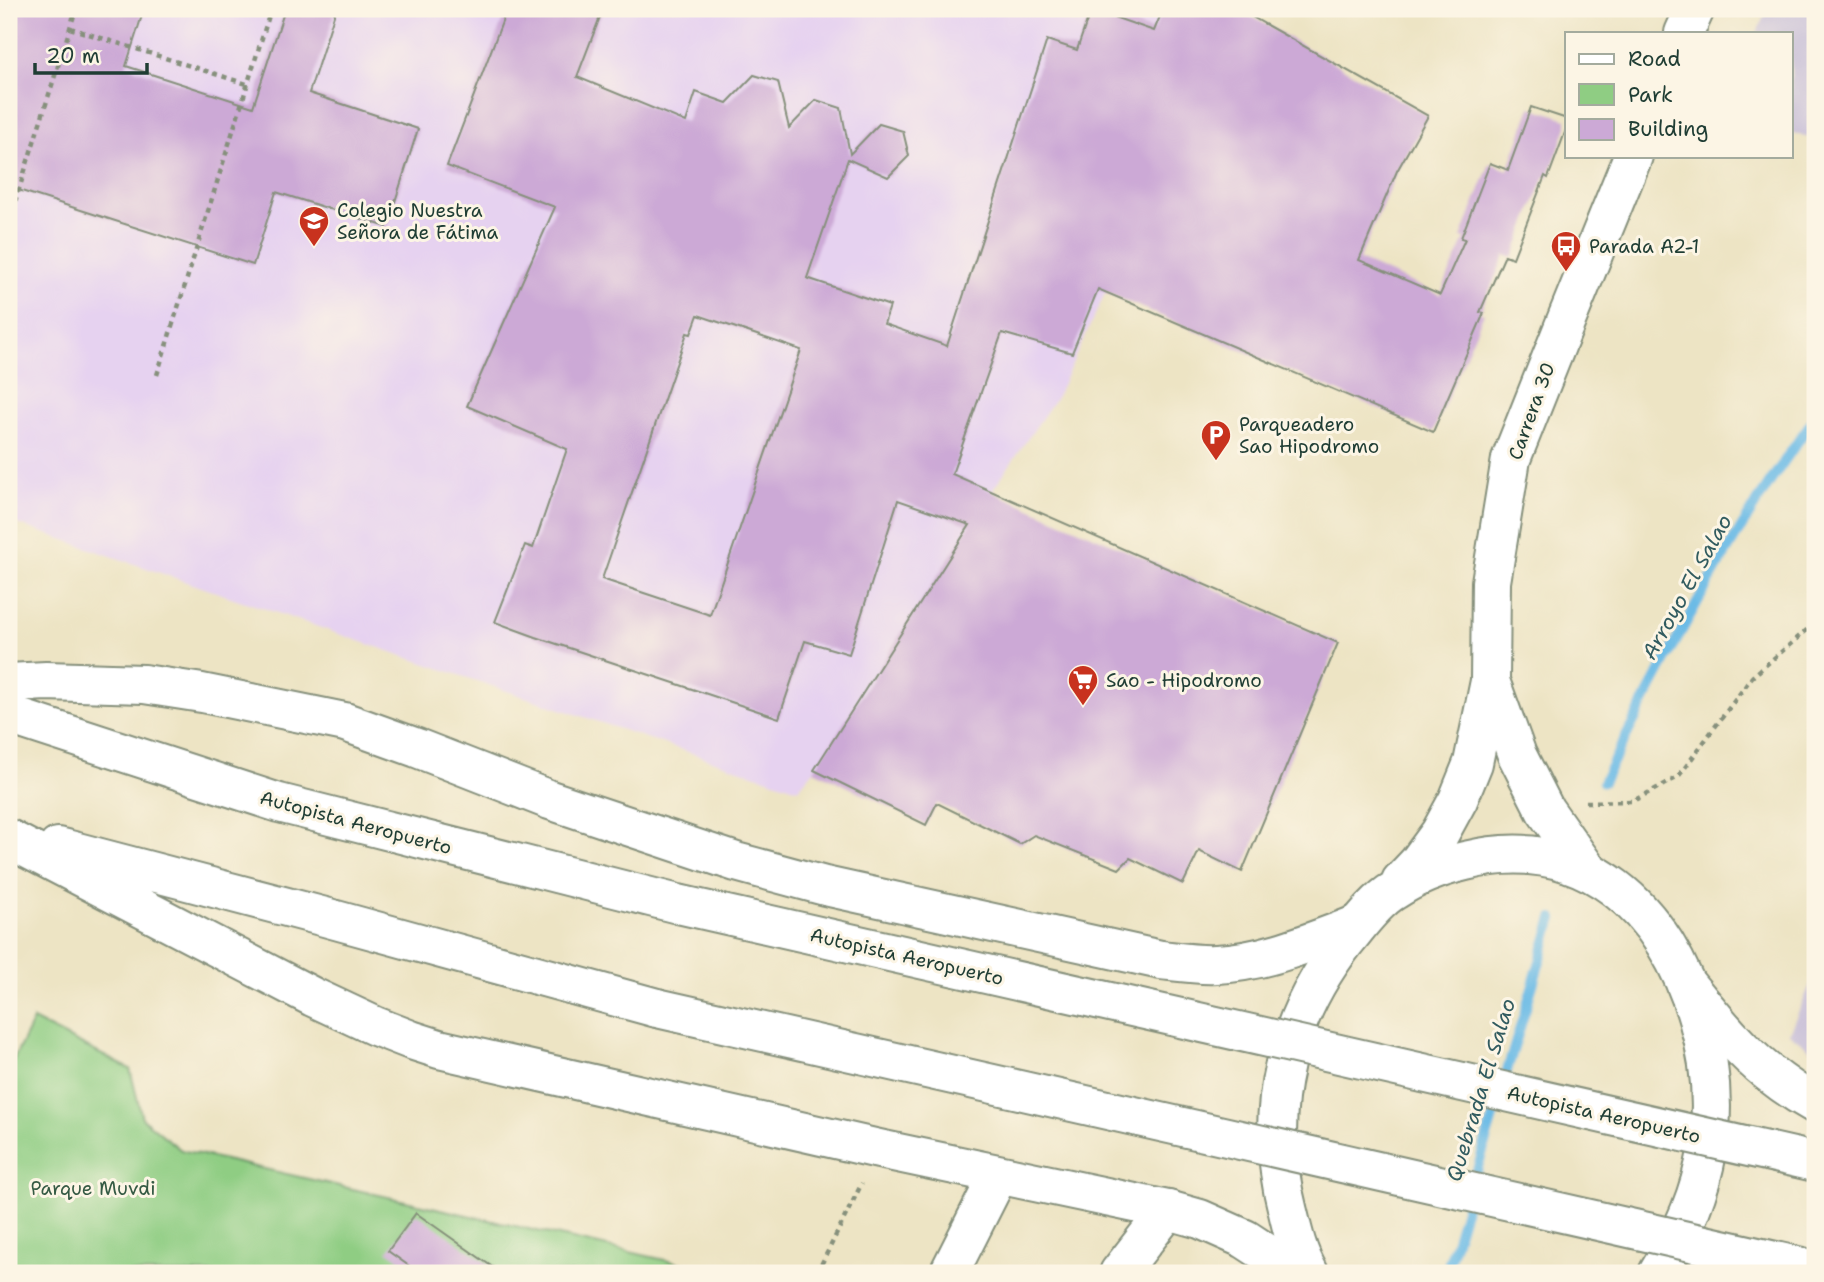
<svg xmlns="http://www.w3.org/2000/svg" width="1824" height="1282" font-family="'Shantell Sans',sans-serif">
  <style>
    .built { fill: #e6d2f0 }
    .industrial { fill: #c8bfd8 }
    .green { fill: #8fcd83; stroke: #57855c; stroke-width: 2 }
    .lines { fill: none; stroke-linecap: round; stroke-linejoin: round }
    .stream { stroke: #6cbbe6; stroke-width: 10 }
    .building { fill: #cca9d6; fill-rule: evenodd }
    .minor-casing { stroke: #86907c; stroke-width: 42 }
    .highway-casing { stroke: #86907c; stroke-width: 42 }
    .path { stroke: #86907c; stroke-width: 4.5; stroke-dasharray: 5 5; stroke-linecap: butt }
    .minor { stroke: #fff; stroke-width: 38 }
    .highway { stroke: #fff; stroke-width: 38 }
    .highway-bridge-casing { stroke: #86907c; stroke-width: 42; stroke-linecap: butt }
    .highway-bridge { stroke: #fff; stroke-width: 38 }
    .labels { text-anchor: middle; stroke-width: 6; stroke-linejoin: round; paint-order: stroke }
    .poi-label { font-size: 19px; fill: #1f3d34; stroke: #fcf5e5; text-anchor: start }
    .street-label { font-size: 19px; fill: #1f3d34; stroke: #fcf5e5 }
    .park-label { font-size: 19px; fill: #355a44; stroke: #fcf5e5 }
    .water-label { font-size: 21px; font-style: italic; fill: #325c60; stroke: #fcf5e5 }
  </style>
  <rect width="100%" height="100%" fill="#fcf5e5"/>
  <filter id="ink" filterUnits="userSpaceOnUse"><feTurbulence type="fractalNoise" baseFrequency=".0143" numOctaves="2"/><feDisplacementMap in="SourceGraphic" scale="14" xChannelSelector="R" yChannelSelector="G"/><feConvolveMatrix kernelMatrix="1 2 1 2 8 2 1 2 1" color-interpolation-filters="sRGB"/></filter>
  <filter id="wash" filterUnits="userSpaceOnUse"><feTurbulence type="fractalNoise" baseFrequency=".00686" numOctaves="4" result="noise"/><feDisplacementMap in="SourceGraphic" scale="28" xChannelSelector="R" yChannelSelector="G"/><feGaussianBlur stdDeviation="1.57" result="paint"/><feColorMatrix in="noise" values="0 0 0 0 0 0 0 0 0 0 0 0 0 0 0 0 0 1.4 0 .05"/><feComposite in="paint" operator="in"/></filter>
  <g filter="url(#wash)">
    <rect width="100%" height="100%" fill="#ede4c4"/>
    <path class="built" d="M 9,9 L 1251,9 L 1250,15 L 1214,80 L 1194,103 L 1057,396 L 992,491 L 814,770 L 798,789 L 403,656 L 9,521 Z"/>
    <path class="industrial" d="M 1767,9 L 1815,9 L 1815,140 L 1791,132 L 1791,33 L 1757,33 Z
      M 1815,974 L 1815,1053 L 1789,1033 Z"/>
    <path class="green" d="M 33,1020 L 130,1069 L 142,1118 L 181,1150 L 722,1273 L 9,1273 L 9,1069 Z"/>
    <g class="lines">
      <path class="stream" d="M 1603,782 C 1651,687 1701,590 1758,501 C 1776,472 1796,444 1815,417
        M 1446,1273 L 1553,918"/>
    </g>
    <g id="blocks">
      <path class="building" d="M 9,9 L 144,9 L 126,66 L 253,107 L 285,9 L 336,9 L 309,93 L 418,129 L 387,227 L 276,192 L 253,265 L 9,187 Z
        M 507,9 L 603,9 L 577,77 L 686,122 L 696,92 L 727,103 L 754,75 L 778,82 L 789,128 L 816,100 L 841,108 L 850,154 L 879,124 L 903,131 L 909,156 L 888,177 L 848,159 L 807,278 L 890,306 L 884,324 L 947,346 L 1047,40 L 1077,50 L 1091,9 L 1154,31 L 1163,9 L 1238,9 L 1428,116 L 1397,171 L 1359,260 L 1440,295 L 1465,239 L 1461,238 L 1490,163 L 1508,170 L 1531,107 L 1567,119 L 1567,127 L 1548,178 L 1545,176 L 1513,258 L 1505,255 L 1480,312 L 1484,313 L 1433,432 L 1098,289 L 1072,353 L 1002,333 L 952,474 L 1338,643 L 1242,872 L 1199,851 L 1183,884 L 1130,858 L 1119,869 L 1034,835 L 1020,844 L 937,803 L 926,825 L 814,770 L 970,525 L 898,500 L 849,654 L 805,641 L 779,718 L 536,637 L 495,622 L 525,545 L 533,548 L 567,449 L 467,406 L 555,207 L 447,166 ZM 698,315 L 801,350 L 710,615 L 602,579 L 687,333 L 691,334 Z
        M 416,1213 L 501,1273 L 419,1273 L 388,1251 Z"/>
    </g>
  </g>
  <g filter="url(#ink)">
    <use href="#blocks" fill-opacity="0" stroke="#86907c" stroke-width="2"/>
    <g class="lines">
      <g class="minor-casing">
        <path id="minor" d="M 1684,33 L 1695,9
          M 1490,681 L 1517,755 L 1545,810 L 1588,871
          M 1401,881 L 1418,863 L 1440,833 L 1458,800 L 1473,763 L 1490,681 L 1491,582 L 1511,459 L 1568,316 L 1633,156
          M 949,1273 L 998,1176
          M 1119,1273 L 1168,1210
          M 1309,1273 C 1298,1254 1293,1233 1288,1212 C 1261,1110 1285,1013 1353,932 C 1364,918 1379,899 1395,890 C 1416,876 1440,867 1465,861 C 1585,831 1666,909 1698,1019 C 1725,1112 1709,1192 1658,1273"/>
      </g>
      <g class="highway-casing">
        <path id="highway" d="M 9,683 L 46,681 L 144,684 L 202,693 L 345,722 L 417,748 L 550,800 L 736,862 L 825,886 L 1161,960 C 1179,962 1198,965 1216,964 C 1266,962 1313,941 1359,924
          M 9,715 L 279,803 L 678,904
          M 9,839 L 313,997 L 375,1026 L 411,1040 L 439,1049 L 879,1149 L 1168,1210 L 1200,1219 L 1245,1239 L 1297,1273
          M 58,847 L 325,917 L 657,1008
          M 1686,984 C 1712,1015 1737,1048 1769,1073 C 1784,1085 1799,1095 1815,1104"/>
      </g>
      <path class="path" d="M 70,28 L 247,84
        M 9,221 L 76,9
        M 157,375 L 271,9
        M 1586,802 L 1633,801 L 1678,777 L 1752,677 L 1815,623
        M 817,1273 L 862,1183"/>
      <use href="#minor" class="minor"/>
      <use href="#highway" class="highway"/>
      <g class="highway-bridge-casing">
        <path id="highway-bridge" d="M 678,904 L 1815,1162
          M 657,1008 L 1815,1270"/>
      </g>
      <use href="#highway-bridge" class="highway-bridge"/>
    </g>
  </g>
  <defs>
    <g id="school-pin" transform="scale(1.575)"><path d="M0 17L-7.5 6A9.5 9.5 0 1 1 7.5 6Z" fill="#c8321e" stroke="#fcf5e5"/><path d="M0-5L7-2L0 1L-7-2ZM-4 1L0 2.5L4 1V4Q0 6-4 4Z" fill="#fff"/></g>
    <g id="bus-pin" transform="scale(1.575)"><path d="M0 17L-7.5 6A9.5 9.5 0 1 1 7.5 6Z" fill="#c8321e" stroke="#fcf5e5"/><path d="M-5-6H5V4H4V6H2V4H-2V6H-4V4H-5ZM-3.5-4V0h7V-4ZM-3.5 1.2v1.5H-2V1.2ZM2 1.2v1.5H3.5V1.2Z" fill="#fff"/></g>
    <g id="parking-pin" transform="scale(1.575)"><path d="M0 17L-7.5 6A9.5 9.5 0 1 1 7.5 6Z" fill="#c8321e" stroke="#fcf5e5"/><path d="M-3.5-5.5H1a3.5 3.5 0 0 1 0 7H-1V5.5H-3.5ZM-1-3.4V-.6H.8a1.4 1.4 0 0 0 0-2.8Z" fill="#fff"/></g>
    <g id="supermarket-pin" transform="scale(1.575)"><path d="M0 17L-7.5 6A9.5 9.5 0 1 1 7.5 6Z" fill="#c8321e" stroke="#fcf5e5"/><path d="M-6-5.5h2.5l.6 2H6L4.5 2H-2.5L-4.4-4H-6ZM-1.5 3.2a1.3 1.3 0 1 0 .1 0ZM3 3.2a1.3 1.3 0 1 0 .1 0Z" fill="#fff"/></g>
  </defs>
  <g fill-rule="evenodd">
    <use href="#school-pin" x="314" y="221"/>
    <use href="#bus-pin" x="1566" y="246"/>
    <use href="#parking-pin" x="1216" y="435"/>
    <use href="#supermarket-pin" x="1083" y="680"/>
  </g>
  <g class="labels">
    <g class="poi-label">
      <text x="337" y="217">Colegio Nuestra<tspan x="337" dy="22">Señora de Fátima</tspan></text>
      <text x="1589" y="253">Parada A2-1</text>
      <text x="1239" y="431">Parqueadero<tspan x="1239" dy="22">Sao Hipodromo</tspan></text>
      <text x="1106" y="687">Sao - Hipodromo</text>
    </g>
    <g class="street-label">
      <text transform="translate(1531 411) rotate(-70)" y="7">Carrera 30</text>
      <text transform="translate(356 822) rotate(15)" y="7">Autopista Aeropuerto</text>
      <text transform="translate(907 956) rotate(13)" y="7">Autopista Aeropuerto</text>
      <text transform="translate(1604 1114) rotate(13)" y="7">Autopista Aeropuerto</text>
    </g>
    <g class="park-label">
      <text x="93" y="1195">Parque Muvdi</text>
    </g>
    <g class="water-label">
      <text transform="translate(1687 587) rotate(-61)" y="7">Arroyo El Salao</text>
      <text transform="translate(1481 1090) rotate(-73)" y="7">Quebrada El Salao</text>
    </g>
  </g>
  <rect width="1824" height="1282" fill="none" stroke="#fcf5e5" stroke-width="35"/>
  <rect x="1565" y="32" width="228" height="126" fill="#fcf5e5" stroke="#a4ab9e" stroke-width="2"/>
  <rect x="1579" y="54" width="35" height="10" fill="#ffffff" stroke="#a4ab9e" stroke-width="2"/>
  <text x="1628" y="66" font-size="21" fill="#1f3d34">Road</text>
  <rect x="1579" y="84" width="35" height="21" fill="#8fcd83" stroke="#a4ab9e" stroke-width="2"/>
  <text x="1628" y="102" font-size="21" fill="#1f3d34">Park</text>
  <rect x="1579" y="119" width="35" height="21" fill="#cca9d6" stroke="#a4ab9e" stroke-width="2"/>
  <text x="1628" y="136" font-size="21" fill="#1f3d34">Building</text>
  <path d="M35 63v10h112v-10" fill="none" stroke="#1f3d34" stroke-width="3.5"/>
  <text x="46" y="63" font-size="21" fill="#1f3d34" stroke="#fcf5e5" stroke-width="5" paint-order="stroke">20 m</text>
</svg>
